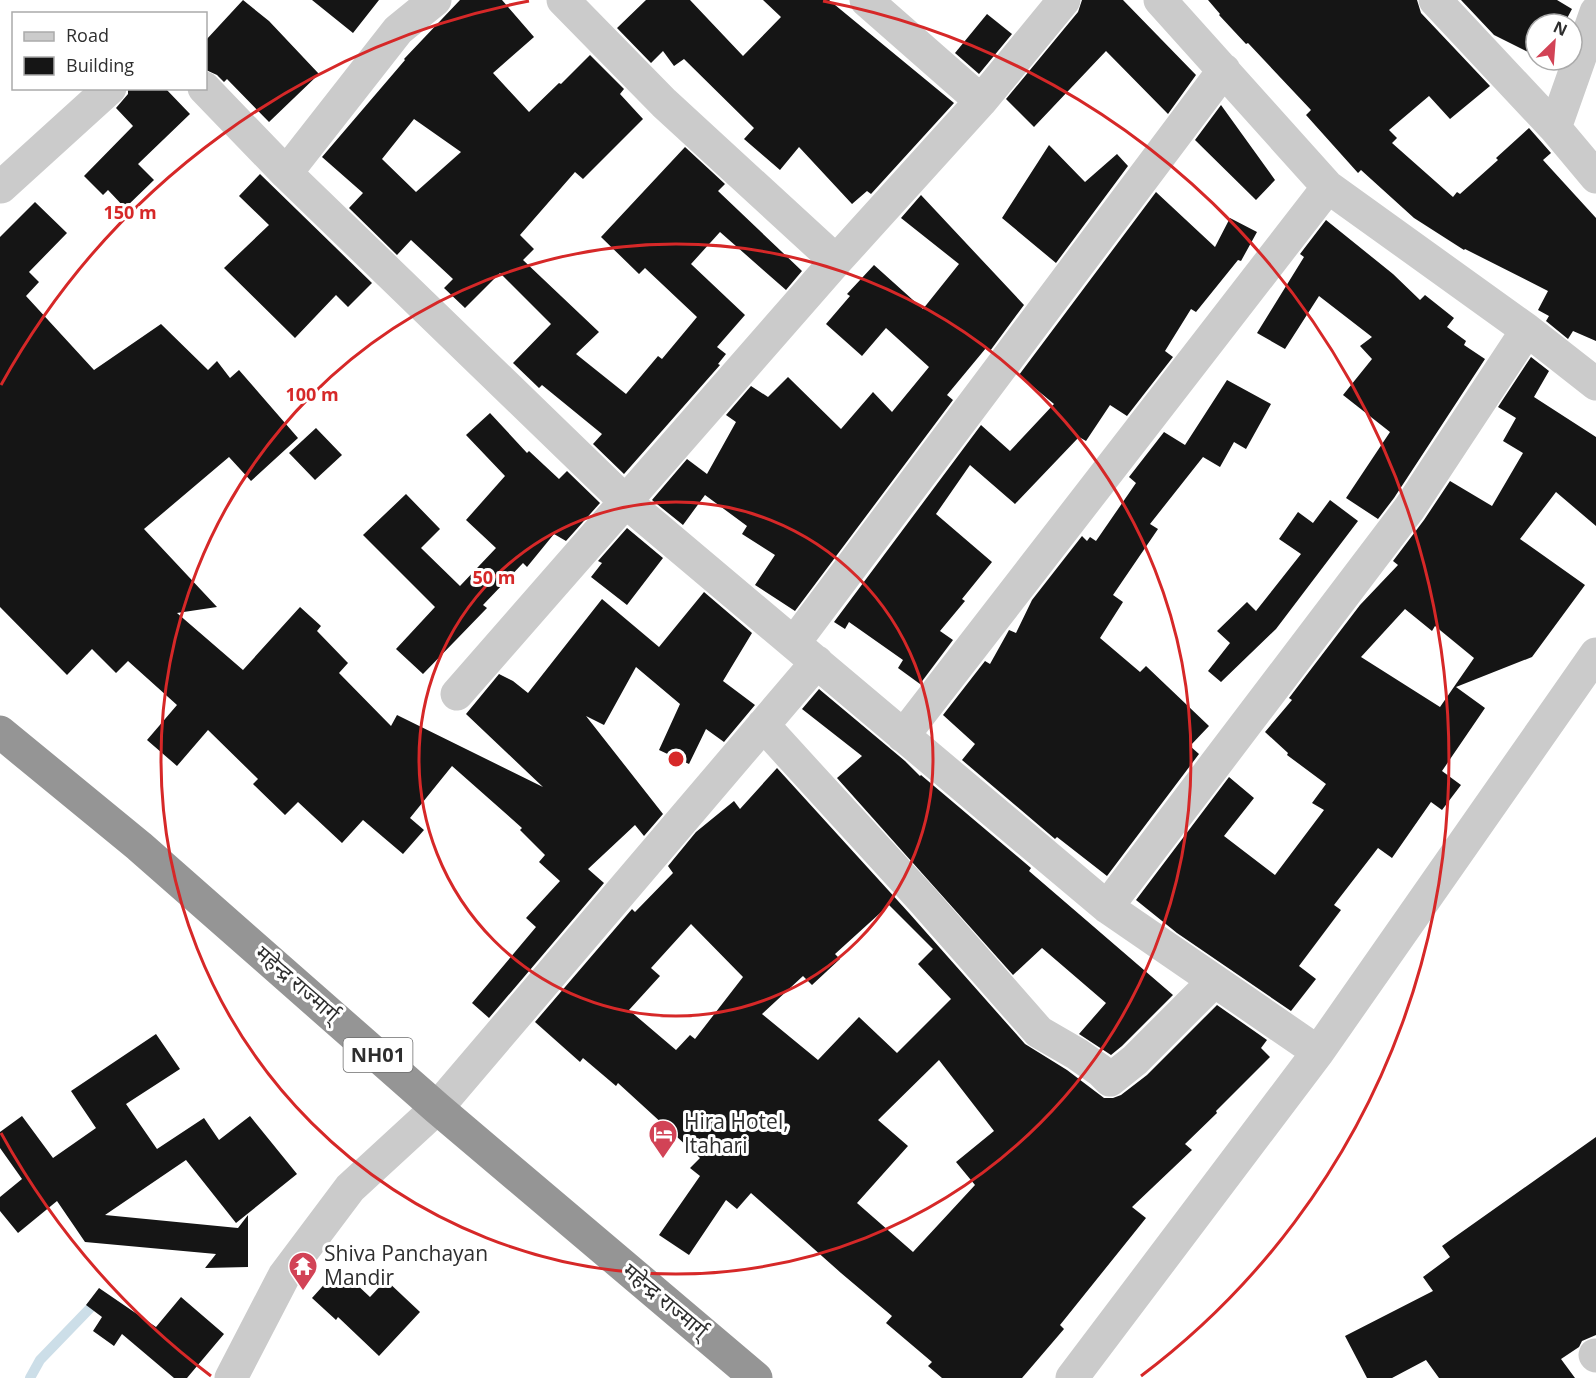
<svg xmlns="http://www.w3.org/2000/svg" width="1596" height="1378" font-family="'Open Sans','Noto Sans Devanagari',sans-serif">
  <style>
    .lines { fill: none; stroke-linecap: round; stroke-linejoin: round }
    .stream { stroke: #ccdee8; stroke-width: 10 }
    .building { fill: #151515; fill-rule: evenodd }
    .minor { stroke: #cbcbcb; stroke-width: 33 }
    .highway { stroke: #959595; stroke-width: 33 }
    .ring { fill: none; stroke: #d62828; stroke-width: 3 }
    .labels { text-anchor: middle; stroke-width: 6; stroke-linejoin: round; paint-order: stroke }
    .shield { fill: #fff; stroke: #6d6d6d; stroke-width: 1.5 }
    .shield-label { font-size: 20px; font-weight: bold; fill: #2e2e2e }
    .street-label { font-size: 21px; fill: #2e2e2e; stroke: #fff }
    .poi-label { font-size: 21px; fill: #2e2e2e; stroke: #fff; text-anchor: start }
    .centre { fill: #d62828; stroke: #fff; stroke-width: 3 }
    .ring-label { font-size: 18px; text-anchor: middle; font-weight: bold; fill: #d62828; stroke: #fff; stroke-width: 6; stroke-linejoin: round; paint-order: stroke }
  </style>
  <rect width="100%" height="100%" fill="#fff"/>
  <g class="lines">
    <path class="stream" d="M 30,1378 L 40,1360 L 97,1301"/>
  </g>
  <path class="building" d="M 243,0 L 269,21 L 319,74 L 269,122 L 227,79 L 224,82 L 217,75 L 206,70 L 206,40 Z
    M 312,0 L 379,0 L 353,33 Z
    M 460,0 L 502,0 L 534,37 L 493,73 L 529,112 L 559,83 L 561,84 L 590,55 L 624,89 L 620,94 L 643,119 L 583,179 L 575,172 L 520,235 L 534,249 L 523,260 L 599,332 L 576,354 L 626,394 L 658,356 L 662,359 L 697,317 L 645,268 L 639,274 L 601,237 L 685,147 L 725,184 L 718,191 L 802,271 L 786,290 L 720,232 L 691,264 L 745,315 L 717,347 L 726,354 L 718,364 L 720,365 L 624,474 L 593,444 L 602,434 L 542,385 L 539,388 L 513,363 L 551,324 L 500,273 L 465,308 L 444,288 L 453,279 L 411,240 L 397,255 L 349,208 L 363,193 L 322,157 L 405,60 L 404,59 ZM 414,119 L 461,152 L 416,192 L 382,159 Z
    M 646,0 L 690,0 L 743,56 L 781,17 L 763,0 L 829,0 L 954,103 L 871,194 L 867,191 L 852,204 L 799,147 L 780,170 L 744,139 L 754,128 L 684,59 L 674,66 L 663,51 L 651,63 L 617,28 Z
    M 1082,0 L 1123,0 L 1196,75 L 1168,114 L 1106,51 L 1034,127 L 1006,99 L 1078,12 Z
    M 1208,0 L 1417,0 L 1421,13 L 1490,86 L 1450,119 L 1429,96 L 1389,130 L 1397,138 L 1392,143 L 1453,197 L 1457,192 L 1460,194 L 1498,160 L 1496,158 L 1529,128 L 1551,153 L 1543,160 L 1596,218 L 1596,341 L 1573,331 L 1568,339 L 1546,321 L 1549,316 L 1538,310 L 1548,291 L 1465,249 L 1464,250 L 1414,218 L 1361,170 L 1358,173 L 1306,115 L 1311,110 L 1248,43 L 1246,44 L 1219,15 L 1220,14 Z
    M 1461,0 L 1557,0 L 1572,9 L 1564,24 L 1536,24 L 1536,56 L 1494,35 Z
    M 987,14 L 1012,34 L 979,74 L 955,53 Z
    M 128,88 L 165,88 L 190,114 L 138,164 L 154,180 L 125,208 L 108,190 L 103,195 L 84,176 L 133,126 L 116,108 L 128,94 Z
    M 1221,105 L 1275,180 L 1256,200 L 1195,140 Z
    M 1049,145 L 1085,182 L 1117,154 L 1128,166 L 1056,263 L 1002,218 Z
    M 260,174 L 372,283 L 348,307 L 336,295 L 295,338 L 224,268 L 269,225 L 239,196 Z
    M 1156,192 L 1215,247 L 1230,218 L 1257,232 L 1241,261 L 1238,260 L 1196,312 L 1191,309 L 1165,351 L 1173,357 L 1127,416 L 1110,405 L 1086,441 L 1079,437 L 1015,504 L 970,465 L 936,514 L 992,562 L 962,599 L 965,601 L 940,631 L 953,640 L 920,684 L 898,668 L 903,660 L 849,622 L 845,629 L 834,622 L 981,425 L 1010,451 L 1054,404 L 1019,375 Z
    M 921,195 L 1024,305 L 990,351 L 986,348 L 947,395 L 953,400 L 795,611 L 755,585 L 775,555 L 742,534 L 747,526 L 705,495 L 683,525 L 652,500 L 687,459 L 707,474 L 736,422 L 726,415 L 751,386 L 768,397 L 788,377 L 841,429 L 873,392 L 892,412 L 929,367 L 886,328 L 862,356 L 826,324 L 850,296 L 847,294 L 874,265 L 923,309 L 959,264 L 901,218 Z
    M 35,202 L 67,233 L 29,272 L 39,282 L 26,296 L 94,370 L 161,324 L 208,370 L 217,361 L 230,378 L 239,370 L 298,438 L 251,481 L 229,457 L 144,529 L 217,607 L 177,613 L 243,670 L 300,607 L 321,626 L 317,631 L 348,663 L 339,673 L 391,726 L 397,715 L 543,787 L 466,714 L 499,674 L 513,681 L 528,693 L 602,599 L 659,647 L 704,592 L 752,633 L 723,681 L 755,705 L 724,742 L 706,729 L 689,764 L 659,750 L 680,704 L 636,667 L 604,725 L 586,716 L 663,814 L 644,836 L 635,825 L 588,869 L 604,883 L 489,1018 L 472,1003 L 536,927 L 526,918 L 560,881 L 539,862 L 545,855 L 520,830 L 522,828 L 452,766 L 410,818 L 424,830 L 403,854 L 363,820 L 342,843 L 298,802 L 285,815 L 253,784 L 258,779 L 208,730 L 177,766 L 147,740 L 177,705 L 128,661 L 116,673 L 92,649 L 67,675 L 0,607 L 0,237 Z
    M 1326,220 L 1393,274 L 1420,300 L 1425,295 L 1454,318 L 1447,327 L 1466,341 L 1464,345 L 1485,359 L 1394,498 L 1378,519 L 1346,498 L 1390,432 L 1343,395 L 1372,359 L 1360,346 L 1372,337 L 1319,296 L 1285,349 L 1257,333 L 1304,257 L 1300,254 Z
    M 1531,357 L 1549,371 L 1534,397 L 1596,437 L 1596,526 L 1556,492 L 1520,539 L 1585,585 L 1532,657 L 1456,687 L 1485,708 L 1442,771 L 1461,785 L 1442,810 L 1431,802 L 1392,858 L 1378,848 L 1334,905 L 1341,910 L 1299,966 L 1316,979 L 1291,1011 L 1177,933 L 1136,900 L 1229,777 L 1254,798 L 1224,836 L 1275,875 L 1324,810 L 1312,803 L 1326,784 L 1287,755 L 1288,753 L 1265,732 L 1292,700 L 1289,698 L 1360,605 L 1398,565 L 1393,561 L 1424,520 L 1450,481 L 1492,506 L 1523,453 L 1503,441 L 1516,418 L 1498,407 ZM 1405,609 L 1432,631 L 1435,626 L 1474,658 L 1440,707 L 1361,657 Z
    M 1227,380 L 1271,404 L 1246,449 L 1234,442 L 1220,467 L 1203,457 L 1150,524 L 1158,529 L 1113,595 L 1123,602 L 1100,638 L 1140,672 L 1146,666 L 1209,726 L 1190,746 L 1199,754 L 1107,876 L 1057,837 L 1055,839 L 962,760 L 975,744 L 943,715 L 985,661 L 990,664 L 1009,630 L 1016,633 L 1032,600 L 1082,536 L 1087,541 L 1090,537 L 1096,541 L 1136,483 L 1129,477 L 1164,432 L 1185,445 Z
    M 490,413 L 527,453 L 529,451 L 559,479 L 567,471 L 600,503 L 566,541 L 554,534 L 527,567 L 523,563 L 483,605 L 487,608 L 423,674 L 396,649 L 435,607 L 363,535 L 406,494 L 440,529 L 421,548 L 460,586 L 496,548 L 466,520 L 505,476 L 466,435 Z
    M 316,428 L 342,455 L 315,480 L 289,453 Z
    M 1330,500 L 1358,521 L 1276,629 L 1221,682 L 1208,671 L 1230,643 L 1217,631 L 1247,602 L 1256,611 L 1301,554 L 1279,539 L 1298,512 L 1313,523 Z
    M 627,528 L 663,558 L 627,605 L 591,577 L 602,563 L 598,561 Z
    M 819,689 L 905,761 L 920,776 L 921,775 L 1031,868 L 1029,871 L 1173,995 L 1122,1046 L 1111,1055 L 1079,1034 L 1106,1003 L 1042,948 L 1013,975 L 837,778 L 862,756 L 802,709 Z
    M 777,768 L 909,913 L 1025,1044 L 1067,1070 L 1104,1098 L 1113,1098 L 1121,1095 L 1147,1075 L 1217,1005 L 1267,1040 L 1261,1048 L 1270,1057 L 1216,1111 L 1217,1113 L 1185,1144 L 1192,1150 L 1132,1207 L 1146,1218 L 1060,1325 L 1064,1329 L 1022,1378 L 942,1378 L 928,1366 L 932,1362 L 886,1323 L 892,1316 L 841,1273 L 751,1193 L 737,1209 L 726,1200 L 689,1255 L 659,1235 L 700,1176 L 690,1168 L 700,1158 L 618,1083 L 616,1086 L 583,1058 L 580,1062 L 535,1022 L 632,909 L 635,912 L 673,873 L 668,866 L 696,832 L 734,801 L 740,809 ZM 889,905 L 933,949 L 918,964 L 951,999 L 897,1053 L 859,1017 L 818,1060 L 762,1014 L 803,976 L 812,985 L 840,959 L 835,954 ZM 691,924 L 743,977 L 695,1039 L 690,1035 L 676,1050 L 629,1010 L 660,976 L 651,968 ZM 939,1060 L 994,1131 L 956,1162 L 975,1185 L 913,1252 L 857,1203 L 908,1146 L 878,1120 Z
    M 156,1034 L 180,1069 L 126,1104 L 157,1149 L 204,1118 L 219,1140 L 250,1116 L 297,1174 L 236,1223 L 186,1160 L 105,1215 L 238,1228 L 248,1215 L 248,1267 L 205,1268 L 216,1254 L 85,1242 L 57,1201 L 18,1233 L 0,1211 L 0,1197 L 22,1179 L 0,1148 L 0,1132 L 22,1116 L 53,1158 L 96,1128 L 71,1091 Z
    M 1596,1137 L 1596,1335 L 1582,1341 L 1579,1347 L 1561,1359 L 1575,1378 L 1439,1378 L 1426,1360 L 1392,1378 L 1367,1378 L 1345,1336 L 1433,1291 L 1423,1277 L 1450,1257 L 1442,1246 Z
    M 339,1268 L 370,1297 L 386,1280 L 420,1312 L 379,1356 L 338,1317 L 336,1320 L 312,1298 Z
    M 99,1288 L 156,1327 L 181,1297 L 224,1334 L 187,1378 L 174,1378 L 122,1334 L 114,1346 L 93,1331 L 102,1317 L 86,1305 Z"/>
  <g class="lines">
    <path class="minor" d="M 563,0 L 664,103 L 836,261
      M 866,0 L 981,101
      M 1160,0 L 1328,187 L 1527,330 L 1596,384
      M 1435,0 L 1555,128 L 1596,177
      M 204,88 L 286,173 L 626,502 L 1107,907 L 1318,1052
      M 1555,128 L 1596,12
      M 286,173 L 398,30 L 435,0
      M 1,187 L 110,88
      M 794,643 L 1224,70
      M 457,694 L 836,261 L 981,101 L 1064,0
      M 763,725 L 923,900 L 1039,1032 L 1077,1054 L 1101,1071 L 1110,1080 L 1135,1060 L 1214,981
      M 903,736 L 1328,187
      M 1107,907 L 1409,509 L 1527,330
      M 1595,1355 L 1596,1356
      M 231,1378 L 284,1276 L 350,1188 L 437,1108 L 817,662
      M 1072,1378 L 1318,1052 L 1596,654"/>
    <path class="highway" d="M 0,732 L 139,846 L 437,1108 L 756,1378"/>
  </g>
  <g class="ring">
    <circle cx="676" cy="759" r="257"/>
    <circle cx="676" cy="759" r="515"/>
    <path d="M211 1376A772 772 0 0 1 1 1133M1 385A772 772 0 0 1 529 1M823 1A772 772 0 0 1 1141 1376"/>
  </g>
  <defs>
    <g id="hotel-pin" transform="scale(1.5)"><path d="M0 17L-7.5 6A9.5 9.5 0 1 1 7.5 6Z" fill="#d24356" stroke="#fff"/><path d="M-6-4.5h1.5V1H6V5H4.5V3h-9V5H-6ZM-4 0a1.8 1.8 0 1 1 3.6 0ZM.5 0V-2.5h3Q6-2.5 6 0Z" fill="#fff"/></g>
    <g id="temple-pin" transform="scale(1.5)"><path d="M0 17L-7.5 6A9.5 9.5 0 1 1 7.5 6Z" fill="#d24356" stroke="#fff"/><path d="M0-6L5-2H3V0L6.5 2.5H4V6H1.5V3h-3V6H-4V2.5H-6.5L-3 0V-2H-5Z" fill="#fff"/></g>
  </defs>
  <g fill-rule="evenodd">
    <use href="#hotel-pin" x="663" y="1134"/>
    <use href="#temple-pin" x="303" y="1266"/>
  </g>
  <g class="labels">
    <rect class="shield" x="343.5" y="1038" width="69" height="34" rx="4.5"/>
    <g class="shield-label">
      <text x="378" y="1062">NH01</text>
    </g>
    <g class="street-label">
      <text transform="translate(297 984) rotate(41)" y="7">महेन्द्र राज्मार्ग्</text>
      <text transform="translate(665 1301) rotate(40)" y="7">महेन्द्र राज्मार्ग्</text>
    </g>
    <g class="poi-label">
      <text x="684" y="1129">Hira Hotel,<tspan x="684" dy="24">Itahari</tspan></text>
      <text x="324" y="1261">Shiva Panchayan<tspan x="324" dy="24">Mandir</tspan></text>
    </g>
  </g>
  <circle cx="676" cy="759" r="9" class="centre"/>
  <g class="ring-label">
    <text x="130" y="219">150 m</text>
    <text x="312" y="401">100 m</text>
    <text x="494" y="584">50 m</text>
  </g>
  <rect x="12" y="12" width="195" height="78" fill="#ffffff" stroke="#ababab" stroke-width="1.5"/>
  <rect x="24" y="32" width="30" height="9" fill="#cbcbcb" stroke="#ababab" stroke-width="1.5"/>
  <text x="66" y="42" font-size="18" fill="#2e2e2e">Road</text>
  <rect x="24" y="57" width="30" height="18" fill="#151515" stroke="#ababab" stroke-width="1.5"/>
  <text x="66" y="72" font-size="18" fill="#2e2e2e">Building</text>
  <g transform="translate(1554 42) rotate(25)"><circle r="28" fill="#ffffff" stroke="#ababab" stroke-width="1.5"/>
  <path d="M0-4.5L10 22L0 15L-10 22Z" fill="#d24356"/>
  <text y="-9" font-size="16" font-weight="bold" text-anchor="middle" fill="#2e2e2e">N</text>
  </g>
</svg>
